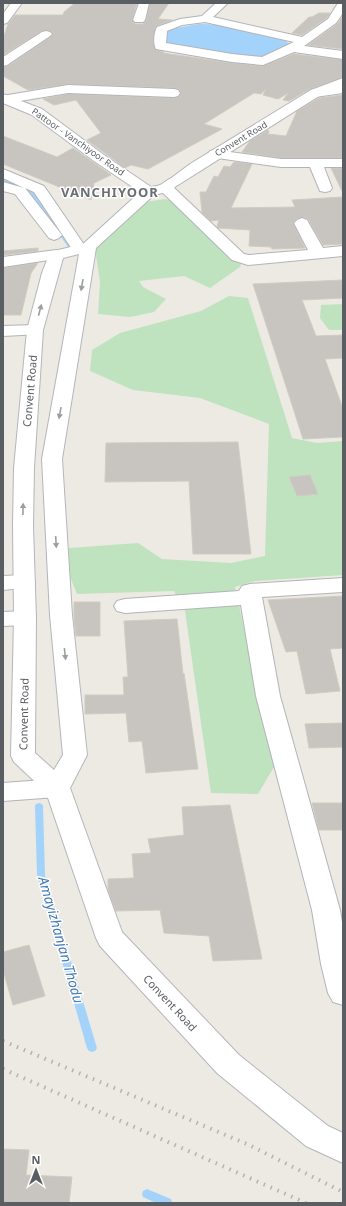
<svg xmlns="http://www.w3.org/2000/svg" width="346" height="1206" font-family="'Noto Sans',sans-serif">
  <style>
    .green { fill: #bfe3bf }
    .water { fill: #a3d3fb }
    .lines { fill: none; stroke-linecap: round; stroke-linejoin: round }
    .stream { fill: #a3d3fb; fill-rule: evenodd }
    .building { fill: #c8c4bf; stroke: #d1ccc0 }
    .minor-casing { stroke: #b2b4b9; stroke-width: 2 }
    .tertiary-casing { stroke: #b2b4b9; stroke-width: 2 }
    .secondary-casing { stroke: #b3b6bc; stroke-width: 2 }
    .minor { fill: #fff; fill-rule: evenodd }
    .tertiary { fill: #fff; fill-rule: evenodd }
    .secondary { fill: #fff; fill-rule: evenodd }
    .rail { stroke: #b2b3b3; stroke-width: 4; stroke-dasharray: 1.5 6; stroke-linecap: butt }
    .oneway { fill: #9c9ea1 }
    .labels { text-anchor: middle; stroke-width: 3; stroke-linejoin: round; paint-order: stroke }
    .far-street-label { font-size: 9px; fill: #5a5d62; stroke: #fff }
    .street-label { font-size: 11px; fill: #5a5d62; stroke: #fff }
    .far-district-label { font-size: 13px; font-weight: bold; letter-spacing: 1px; fill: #6b6f74; stroke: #fff }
    .near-water-label { font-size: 14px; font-style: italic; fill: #4479b4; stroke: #fff }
  </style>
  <rect width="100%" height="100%" fill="#eceae2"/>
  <path class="green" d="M 165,199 L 174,201 L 244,256 L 240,267 L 210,288 L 184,276 L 139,281 L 143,287 L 166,299 L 154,312 L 130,317 L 98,314 L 100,282 L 95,249 L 145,202 Z
    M 229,296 L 248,298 L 292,438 L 317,443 L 343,441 L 343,575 L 255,581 L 235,587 L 274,767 L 258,794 L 211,793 L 185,611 L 174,591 L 77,594 L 67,569 L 69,548 L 138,543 L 162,559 L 231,563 L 265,556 L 269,424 L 200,398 L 133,390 L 90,371 L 92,350 L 120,333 L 201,311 Z
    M 343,304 L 343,330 L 329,330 L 320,318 L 321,305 Z"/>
  <path class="water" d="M 199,24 C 227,23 258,33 285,40 L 289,44 L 266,58 L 258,58 L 167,46 L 164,41 L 164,32 L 176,28 Z"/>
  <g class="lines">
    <path class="stream" d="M 3,179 L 33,192 L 73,246 L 73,248 L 69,248 L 29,194 L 3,182 Z
      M 39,803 L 42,804 L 43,806 L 45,875 L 97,1048 L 95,1051 L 92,1052 L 89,1051 L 87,1048 L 37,875 L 35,806 L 36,804 Z
      M 147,1189 L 171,1199 L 172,1203 L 156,1203 L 143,1197 L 142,1194 L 143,1191 Z"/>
  </g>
  <path class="building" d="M 75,3 L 137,3 L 132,20 L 135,24 L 143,24 L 146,21 L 150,3 L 169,3 L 158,19 L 172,20 L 156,26 L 153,41 L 156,50 L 164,52 L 163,53 L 232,63 L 263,66 L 294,54 L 343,60 L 343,77 L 310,89 L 289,101 L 283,100 L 288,93 L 278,99 L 263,95 L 266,89 L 261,94 L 254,93 L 204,124 L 222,129 L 148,169 L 131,165 L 125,168 L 87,140 L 101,133 L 76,100 L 54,105 L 43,99 L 68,94 L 174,98 L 178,97 L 181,94 L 179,89 L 174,88 L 68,84 L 28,90 L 3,76 L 3,67 L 8,66 L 54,34 L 50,31 L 42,31 L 3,55 L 3,39 L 8,24 L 15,15 L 63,15 L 64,12 Z
    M 319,13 L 330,13 L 327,18 L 302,35 L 292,33 L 309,17 L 312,17 Z
    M 343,16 L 343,49 L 308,45 L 337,24 Z
    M 343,95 L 343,158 L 281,158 L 242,152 L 250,141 L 268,130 L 269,131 L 268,134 L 286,136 L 297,111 L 319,98 Z
    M 3,136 L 57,157 L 73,148 L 111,175 L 94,183 L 91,200 L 3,164 Z
    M 234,162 L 252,164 L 231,208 L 295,207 L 292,200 L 343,197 L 343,244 L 323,245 L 308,219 L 303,217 L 296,219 L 293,223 L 305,248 L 272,249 L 271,247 L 249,246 L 250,230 L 218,228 L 217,226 L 219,220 L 211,221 L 202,212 L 200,192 L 206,192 L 214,176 L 218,177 L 224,166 L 230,167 Z
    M 331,168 L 343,168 L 343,193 Z
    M 38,248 L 38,251 L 3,255 L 3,251 Z
    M 38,263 L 31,273 L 21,315 L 3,315 L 3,268 Z
    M 343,280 L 343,298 L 302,300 L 316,336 L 343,335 L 343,358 L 325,359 L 343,409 L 343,437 L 303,439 L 253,284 Z
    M 238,442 L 251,554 L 193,554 L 189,481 L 105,482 L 106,443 Z
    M 310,475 L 318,494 L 297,496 L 289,477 Z
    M 343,596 L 343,648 L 330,649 L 340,691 L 306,694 L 297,651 L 286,652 L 268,600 Z
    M 74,602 L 100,602 L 100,636 L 76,636 L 74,618 Z
    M 177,619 L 183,674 L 184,673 L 198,769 L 146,773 L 142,741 L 129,742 L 126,713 L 85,714 L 85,695 L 124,695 L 123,677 L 128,677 L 124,621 Z
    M 343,723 L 343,747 L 309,748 L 305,724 Z
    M 312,803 L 343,803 L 343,830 L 319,830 Z
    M 230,805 L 262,959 L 213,961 L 209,936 L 164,933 L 160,910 L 116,911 L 108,890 L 108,879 L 134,878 L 132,854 L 151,853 L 148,839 L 184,835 L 182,807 Z
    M 29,945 L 45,996 L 13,1005 L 3,970 L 3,952 Z
    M 3,1149 L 29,1150 L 26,1175 L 72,1177 L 69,1203 L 3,1203 Z"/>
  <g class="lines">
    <g class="minor-casing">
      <path id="minor" d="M 11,3 L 22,3 L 7,23 L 3,24 L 3,14 Z
        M 139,3 L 149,3 L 145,20 L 143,22 L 135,22 L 133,20 Z
        M 216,3 L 228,3 L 213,17 L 302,37 L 328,19 L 338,3 L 343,3 L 343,13 L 336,23 L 304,46 L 343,51 L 343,59 L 294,52 L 263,65 L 232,62 L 156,49 C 153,44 154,32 157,27 L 180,19 L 202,16 ZM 205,22 L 294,42 L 262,57 L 232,54 L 166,43 L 167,31 L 182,25 Z
        M 46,31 L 50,32 L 52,34 L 50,36 L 7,65 L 3,66 L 3,57 L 42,32 Z
        M 68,85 L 174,89 L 178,90 L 180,93 L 178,96 L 174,97 L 68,93 L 8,103 L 3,101 L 3,96 L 8,95 Z
        M 343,85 L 343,93 L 315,97 L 311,96 L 309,93 L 311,90 L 315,89 Z
        M 215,150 L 281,159 L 343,159 L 343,167 L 324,167 L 332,188 L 330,191 L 325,192 L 320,191 L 310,167 L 281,167 L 210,157 L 208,154 L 210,151 Z
        M 3,169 L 44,186 L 87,249 L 84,252 L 79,254 L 74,252 L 34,192 L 25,188 L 62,235 L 59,238 L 54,240 L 49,238 L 15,194 L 3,191 L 3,182 L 24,188 L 3,178 Z
        M 166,184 L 171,185 L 244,254 L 249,255 L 308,250 L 294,223 L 297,220 L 302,218 L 307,220 L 323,248 L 343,246 L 343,256 L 248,265 L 232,260 L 161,191 L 159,188 L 161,185 Z
        M 56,250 L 62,252 L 64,255 L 62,258 L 3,267 L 3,257 Z
        M 35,325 L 41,326 L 43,330 L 41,334 L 3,336 L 3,326 Z
        M 24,575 L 32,577 L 35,582 L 32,587 L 3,590 L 3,576 Z
        M 343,578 L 343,592 L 262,597 L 280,696 L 340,910 L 343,928 L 343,1005 L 333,1002 L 328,993 L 321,964 L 312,910 L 256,696 L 241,605 L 125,613 L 117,611 L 114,606 L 117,601 L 125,599 L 239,591 L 242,586 L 250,584 Z
        M 25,611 L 33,613 L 36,618 L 33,623 L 25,625 L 3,626 L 3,612 Z"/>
    </g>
    <g class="tertiary-casing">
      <path id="tertiary" d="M 343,78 L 343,86 L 319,96 L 178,185 L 173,186 L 168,185 L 166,182 L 190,164 L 311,90 Z
        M 57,779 L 66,781 L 70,788 L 66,795 L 57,797 L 3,801 L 3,783 Z"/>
    </g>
    <g class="secondary-casing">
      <path id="secondary" d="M 3,94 L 42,109 L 104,155 L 151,187 C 155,186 159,186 162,184 C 168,180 170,177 178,179 L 180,182 L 171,191 L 154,195 L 96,248 L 62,459 L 72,615 L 87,755 L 70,788 L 122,932 L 239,1055 L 328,1126 L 343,1133 L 343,1163 L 306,1146 L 217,1073 L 100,946 L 96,938 L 46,792 L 14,762 L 11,756 L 14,618 L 13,526 L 14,468 L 27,330 L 42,273 L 50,252 L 83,244 L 140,192 L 94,161 L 32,115 L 3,103 ZM 79,254 L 42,459 L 50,615 L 63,755 L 54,770 L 35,753 L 36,618 L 33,526 L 34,468 L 43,330 L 63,258 Z"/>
    </g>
    <use href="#minor" class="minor"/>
    <use href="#tertiary" class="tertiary"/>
    <use href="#secondary" class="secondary"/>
    <path class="rail" d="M 3,1041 L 247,1144 L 343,1192
      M 3,1069 L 306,1203"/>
  </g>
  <defs><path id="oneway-solid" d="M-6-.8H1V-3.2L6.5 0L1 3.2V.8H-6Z"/></defs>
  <g class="oneway">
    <use href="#oneway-solid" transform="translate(82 285) rotate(100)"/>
    <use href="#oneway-solid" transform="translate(40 310) rotate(-75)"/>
    <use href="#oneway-solid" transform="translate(60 413) rotate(100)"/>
    <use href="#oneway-solid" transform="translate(23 509) rotate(-89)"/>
    <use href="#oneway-solid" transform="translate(56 542) rotate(87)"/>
    <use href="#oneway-solid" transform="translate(65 654) rotate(84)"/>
  </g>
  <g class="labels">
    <g class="far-street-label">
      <text transform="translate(241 139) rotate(-31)" y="3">Convent Road</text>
      <text transform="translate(78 142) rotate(35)" y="3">Pattoor - Vanchiyoor Road</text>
    </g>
    <g class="street-label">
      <text transform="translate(30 391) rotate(-85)" y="4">Convent Road</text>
      <text transform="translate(24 714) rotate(-89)" y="4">Convent Road</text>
      <text transform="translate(170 1003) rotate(47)" y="4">Convent Road</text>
    </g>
    <g class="far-district-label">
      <text x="110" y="197">VANCHIYOOR</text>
    </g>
    <g class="near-water-label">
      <text transform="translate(61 940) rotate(74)" y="5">Amayizhanjan Thodu</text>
    </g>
  </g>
  <rect width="346" height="1206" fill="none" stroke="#5a5d62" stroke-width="8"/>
  <g transform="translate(36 1170)" stroke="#ffffff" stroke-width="3" paint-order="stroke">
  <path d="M0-3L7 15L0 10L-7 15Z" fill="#5a5d62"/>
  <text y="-6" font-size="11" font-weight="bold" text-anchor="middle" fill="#5a5d62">N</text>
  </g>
</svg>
